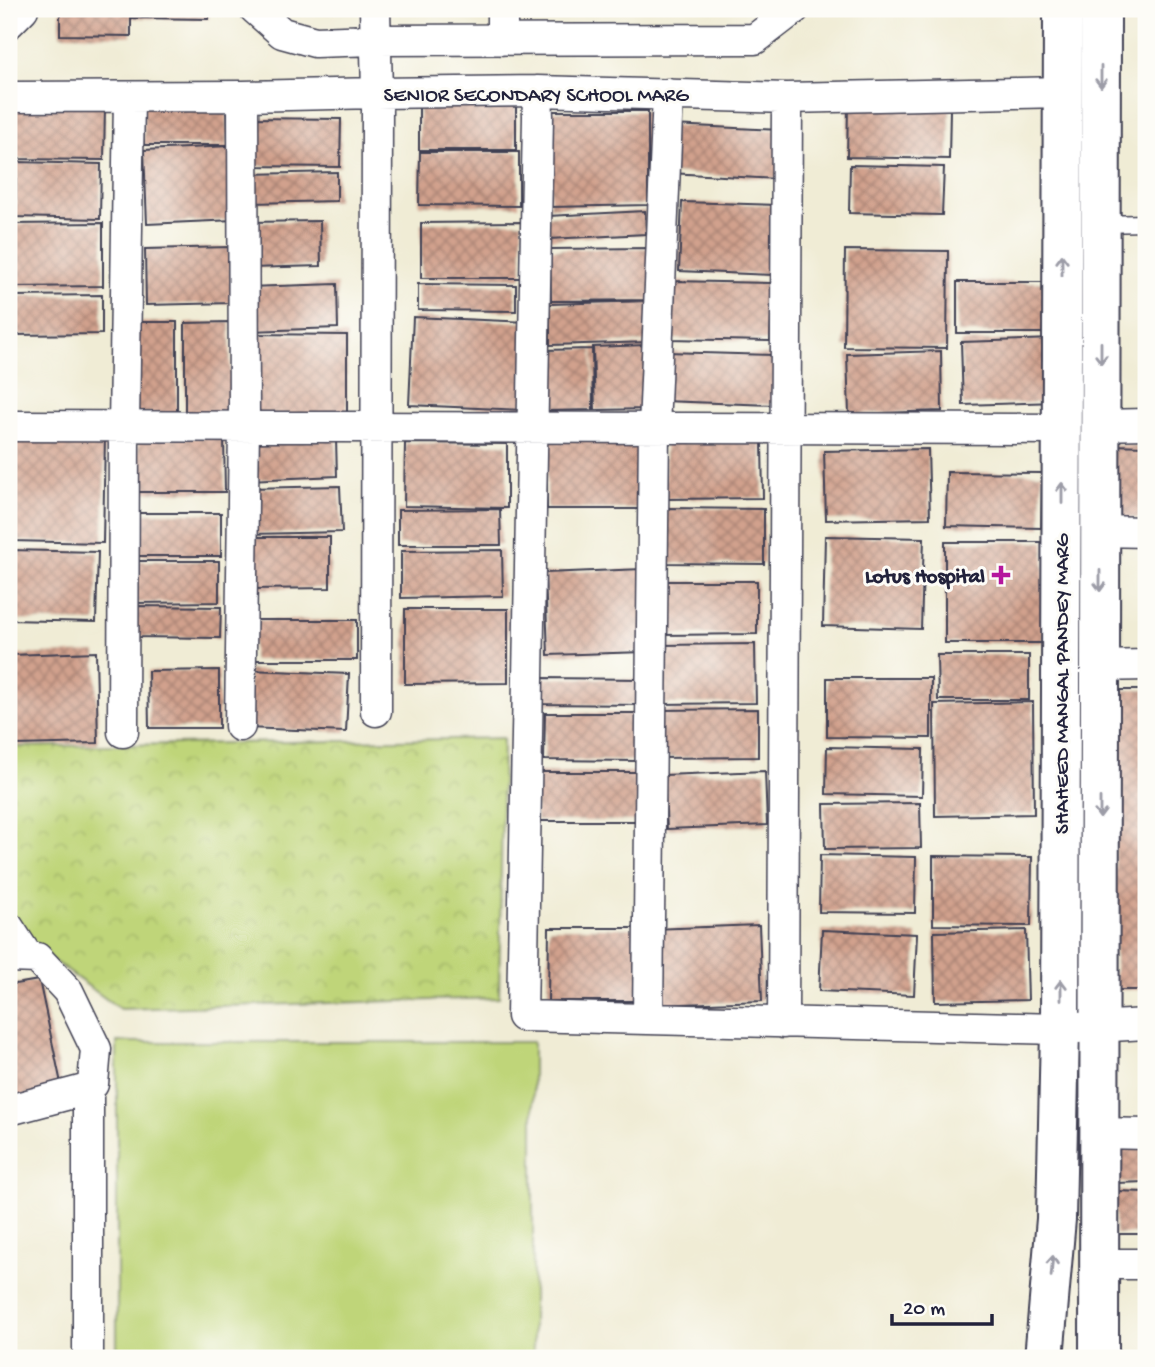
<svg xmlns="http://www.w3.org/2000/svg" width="1155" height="1367" font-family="'Gochi Hand',sans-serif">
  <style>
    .park { fill: url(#park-crowns); stroke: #707c5a; stroke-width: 2 }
    .pitch { fill: #bfd579; stroke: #707c5a; stroke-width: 2 }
    .building { fill: url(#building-cross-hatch) }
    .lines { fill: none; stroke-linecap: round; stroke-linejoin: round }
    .service-casing { stroke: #414052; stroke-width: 19 }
    .minor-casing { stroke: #414052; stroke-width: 33 }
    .tertiary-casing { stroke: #414052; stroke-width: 42 }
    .service { stroke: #fff; stroke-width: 16 }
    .minor { stroke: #fff; stroke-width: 30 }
    .tertiary { stroke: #fff; stroke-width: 38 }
    .oneway { stroke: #9c9ca7 }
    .poi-dot { fill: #b5179e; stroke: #fdfcf7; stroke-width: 2.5 }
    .labels { text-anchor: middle; stroke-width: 6; stroke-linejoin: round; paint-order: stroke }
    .street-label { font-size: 21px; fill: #22223b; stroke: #fdfcf7 }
    .poi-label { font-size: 21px; font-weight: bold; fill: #22223b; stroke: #fdfcf7; text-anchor: end }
  </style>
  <defs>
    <pattern id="park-crowns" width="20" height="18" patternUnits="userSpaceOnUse" patternTransform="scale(1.75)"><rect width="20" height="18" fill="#bfd579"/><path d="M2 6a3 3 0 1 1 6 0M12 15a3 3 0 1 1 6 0" fill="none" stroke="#a4b76a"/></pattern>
    <pattern id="building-cross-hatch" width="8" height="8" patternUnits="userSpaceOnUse" patternTransform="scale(1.75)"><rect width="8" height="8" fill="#d1a18d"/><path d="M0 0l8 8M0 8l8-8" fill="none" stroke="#a98374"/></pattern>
  </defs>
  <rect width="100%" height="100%" fill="#fdfcf7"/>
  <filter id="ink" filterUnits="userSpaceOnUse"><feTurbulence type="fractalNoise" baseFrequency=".0143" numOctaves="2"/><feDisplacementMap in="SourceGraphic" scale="14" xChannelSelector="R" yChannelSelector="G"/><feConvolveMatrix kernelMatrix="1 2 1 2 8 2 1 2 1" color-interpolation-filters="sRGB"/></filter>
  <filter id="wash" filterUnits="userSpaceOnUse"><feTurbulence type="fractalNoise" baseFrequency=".00686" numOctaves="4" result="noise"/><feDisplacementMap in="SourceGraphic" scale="28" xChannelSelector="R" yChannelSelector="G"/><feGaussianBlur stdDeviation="1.57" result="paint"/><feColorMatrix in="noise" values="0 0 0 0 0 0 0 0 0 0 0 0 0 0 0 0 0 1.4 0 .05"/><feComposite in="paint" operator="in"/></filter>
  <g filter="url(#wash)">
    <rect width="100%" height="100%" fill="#f0ecd5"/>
    <path class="park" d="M 503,738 L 499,998 L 120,1009 L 23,939 L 9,946 L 9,747 Z"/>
    <path class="pitch" d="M 117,1042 L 533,1042 L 533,1358 L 117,1358 Z"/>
    <g id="blocks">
      <path class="building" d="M 60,9 L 209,9 L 209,19 L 131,18 L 131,36 L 60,35 Z
        M 516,9 L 528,9 L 528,14 L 516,14 Z
        M 143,99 L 227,99 L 228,145 L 144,145 Z
        M 419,100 L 516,100 L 516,150 L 419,150 Z
        M 14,104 L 105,105 L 104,160 L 13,159 Z
        M 848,107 L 950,109 L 949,159 L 847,157 Z
        M 552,111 L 648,111 L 648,205 L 550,207 Z
        M 250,118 L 341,119 L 340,167 L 250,166 Z
        M 672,125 L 780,130 L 778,179 L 670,173 Z
        M 231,146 L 234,220 L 147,224 L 144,150 Z
        M 420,152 L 519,152 L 519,206 L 419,205 Z
        M 16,162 L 101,164 L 100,219 L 15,217 Z
        M 850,165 L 944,167 L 942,215 L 849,213 Z
        M 337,172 L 337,201 L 251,203 L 250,174 Z
        M 682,202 L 777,205 L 774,275 L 679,271 Z
        M 645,211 L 646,234 L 549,239 L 548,216 Z
        M 320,221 L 321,266 L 249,268 L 248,222 Z
        M 522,222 L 522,278 L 421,278 L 421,223 Z
        M 103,223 L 103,286 L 11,287 L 11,224 Z
        M 230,247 L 232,303 L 146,305 L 145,249 Z
        M 651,248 L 652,300 L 551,301 L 550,249 Z
        M 845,250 L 948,251 L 947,348 L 844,347 Z
        M 670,281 L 772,283 L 770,341 L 669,339 Z
        M 957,282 L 1062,282 L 1062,333 L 957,333 Z
        M 337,284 L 338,328 L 250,331 L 248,287 Z
        M 418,284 L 516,285 L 516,311 L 418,310 Z
        M 102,295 L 102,334 L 12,335 L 12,296 Z
        M 650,301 L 651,342 L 550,345 L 550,304 Z
        M 413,317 L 527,322 L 523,410 L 409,405 Z
        M 134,322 L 177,322 L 177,414 L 134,414 Z
        M 230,322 L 231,413 L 185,413 L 185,323 Z
        M 251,334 L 347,335 L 347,415 L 251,414 Z
        M 1055,339 L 1057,402 L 963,405 L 961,342 Z
        M 647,345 L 649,409 L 595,410 L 593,347 Z
        M 592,349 L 593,410 L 545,411 L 543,350 Z
        M 941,351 L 942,411 L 849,414 L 847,354 Z
        M 666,352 L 775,355 L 774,405 L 663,401 Z
        M 12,434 L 105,435 L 103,543 L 11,541 Z
        M 224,437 L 225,492 L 138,492 L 138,438 Z
        M 547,437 L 647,437 L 648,509 L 547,509 Z
        M 336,439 L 337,476 L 248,480 L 246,443 Z
        M 762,442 L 763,498 L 665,499 L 665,443 Z
        M 405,443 L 507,444 L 507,508 L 404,506 Z
        M 1111,445 L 1146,446 L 1146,519 L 1107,517 Z
        M 928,449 L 930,518 L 826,520 L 824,451 Z
        M 947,472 L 1042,473 L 1041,528 L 946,526 Z
        M 340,486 L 342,532 L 251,534 L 250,488 Z
        M 665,508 L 764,509 L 764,564 L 665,563 Z
        M 500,509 L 501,545 L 398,545 L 398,510 Z
        M 139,513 L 221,513 L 221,556 L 139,556 Z
        M 825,536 L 924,538 L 921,629 L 823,626 Z
        M 250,537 L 330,537 L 330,588 L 250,589 Z
        M 945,542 L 1044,542 L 1044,643 L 945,643 Z
        M 9,550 L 98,552 L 96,622 L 9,620 Z
        M 502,550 L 503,596 L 401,598 L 401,551 Z
        M 136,561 L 219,561 L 219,602 L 136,603 Z
        M 643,569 L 645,652 L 548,655 L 545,573 Z
        M 661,581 L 757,581 L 757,634 L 661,635 Z
        M 135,606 L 221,607 L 220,638 L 135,637 Z
        M 405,609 L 508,609 L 508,683 L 405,684 Z
        M 253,620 L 357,620 L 357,660 L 253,660 Z
        M 755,644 L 756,703 L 658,704 L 657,645 Z
        M 96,652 L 98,743 L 13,745 L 11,655 Z
        M 937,655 L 1029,655 L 1029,700 L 938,700 Z
        M 219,670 L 219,728 L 149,728 L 148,671 Z
        M 249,670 L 349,674 L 346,732 L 246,728 Z
        M 540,678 L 644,679 L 643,705 L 540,704 Z
        M 827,678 L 931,678 L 931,738 L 827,737 Z
        M 1115,690 L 1146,690 L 1146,990 L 1115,990 Z
        M 1033,702 L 1034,814 L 935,816 L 934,704 Z
        M 758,709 L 758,757 L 659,758 L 659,710 Z
        M 545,713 L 638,713 L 638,761 L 544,760 Z
        M 827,747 L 923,749 L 922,796 L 826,794 Z
        M 765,771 L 767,825 L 667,829 L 664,775 Z
        M 536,772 L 638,772 L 638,821 L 536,821 Z
        M 920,803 L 921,848 L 825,849 L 824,804 Z
        M 820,855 L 916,857 L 915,913 L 819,912 Z
        M 933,856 L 1032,857 L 1031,926 L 933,925 Z
        M 759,925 L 762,1001 L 654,1005 L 652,929 Z
        M 549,928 L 645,928 L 645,1001 L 548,1001 Z
        M 822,930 L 917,934 L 914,995 L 819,991 Z
        M 1026,930 L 1028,1000 L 935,1002 L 934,932 Z
        M 39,980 L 62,1088 L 9,1099 L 9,985 Z
        M 1115,1142 L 1146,1142 L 1146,1182 L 1116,1183 Z
        M 1115,1191 L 1146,1192 L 1146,1234 L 1115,1234 Z"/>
    </g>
  </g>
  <g filter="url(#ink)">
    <use href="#blocks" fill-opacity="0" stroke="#414052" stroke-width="2"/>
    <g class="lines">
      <g class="service-casing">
        <path id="service" d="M 1101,224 L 1146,223
          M 9,919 L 14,923 L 37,958"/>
      </g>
      <g class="minor-casing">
        <path id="minor" d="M 255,9 L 282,33 L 315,42 L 374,40 L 755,39 L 794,9
          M 375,9 L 377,93 L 376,711
          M 502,9 L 502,40
          M 9,23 L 23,9
          M 537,91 L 538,116 L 522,1016 L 1060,1029 L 1146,1024
          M 9,97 L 243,96 L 377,93 L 537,91 L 787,98 L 1063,92
          M 1100,425 L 1146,424
          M 9,426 L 1062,429
          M 1100,531 L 1146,532
          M 1100,666 L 1146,665
          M 240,726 L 244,426 L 243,96
          M 123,732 L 124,426 L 129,97
          M 9,957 L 37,958 L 68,991 L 96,1049 L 93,1084 L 88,1089 L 9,1110
          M 648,1019 L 654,428 L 668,94
          M 783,1023 L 787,98
          M 88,1089 L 88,1358
          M 1099,1133 L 1146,1134
          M 1099,1264 L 1146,1264"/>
      </g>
      <g class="tertiary-casing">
        <path id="tertiary" d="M 1044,1358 L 1056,1219 L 1060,1029 L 1063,9
          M 1099,1358 L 1101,9"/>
      </g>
      <use href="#service" class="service"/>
      <use href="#minor" class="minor"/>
      <use href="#tertiary" class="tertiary"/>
    </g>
    <defs><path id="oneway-shaft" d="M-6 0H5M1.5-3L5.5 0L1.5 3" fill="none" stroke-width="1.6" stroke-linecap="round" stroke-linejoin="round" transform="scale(1.75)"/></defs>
    <g class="oneway">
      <use href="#oneway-shaft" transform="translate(1101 77) rotate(90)"/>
      <use href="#oneway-shaft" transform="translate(1062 265) rotate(-90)"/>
      <use href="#oneway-shaft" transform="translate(1101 353) rotate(90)"/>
      <use href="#oneway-shaft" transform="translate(1062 493) rotate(-90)"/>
      <use href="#oneway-shaft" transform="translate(1100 581) rotate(90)"/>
      <use href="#oneway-shaft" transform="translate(1100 808) rotate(90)"/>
      <use href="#oneway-shaft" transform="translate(1061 990) rotate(-90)"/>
      <use href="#oneway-shaft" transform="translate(1052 1266) rotate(-85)"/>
    </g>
  </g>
  <path class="poi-dot" d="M997.5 564.5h7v7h7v7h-7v7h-7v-7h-7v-7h7z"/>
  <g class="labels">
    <g class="street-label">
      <text x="536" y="101">SENIOR SECONDARY SCHOOL MARG</text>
      <text transform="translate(1061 684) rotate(-90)" y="7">SHAHEED MANGAL PANDEY MARG</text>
    </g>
    <g class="poi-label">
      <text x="985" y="582">Lotus Hospital</text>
    </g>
  </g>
  <rect width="1155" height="1367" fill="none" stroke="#fdfcf7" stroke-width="35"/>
  <path d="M892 1314v10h100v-10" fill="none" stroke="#22223b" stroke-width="3.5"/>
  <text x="903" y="1314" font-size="21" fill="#22223b" stroke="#fdfcf7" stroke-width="5" paint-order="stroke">20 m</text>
</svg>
